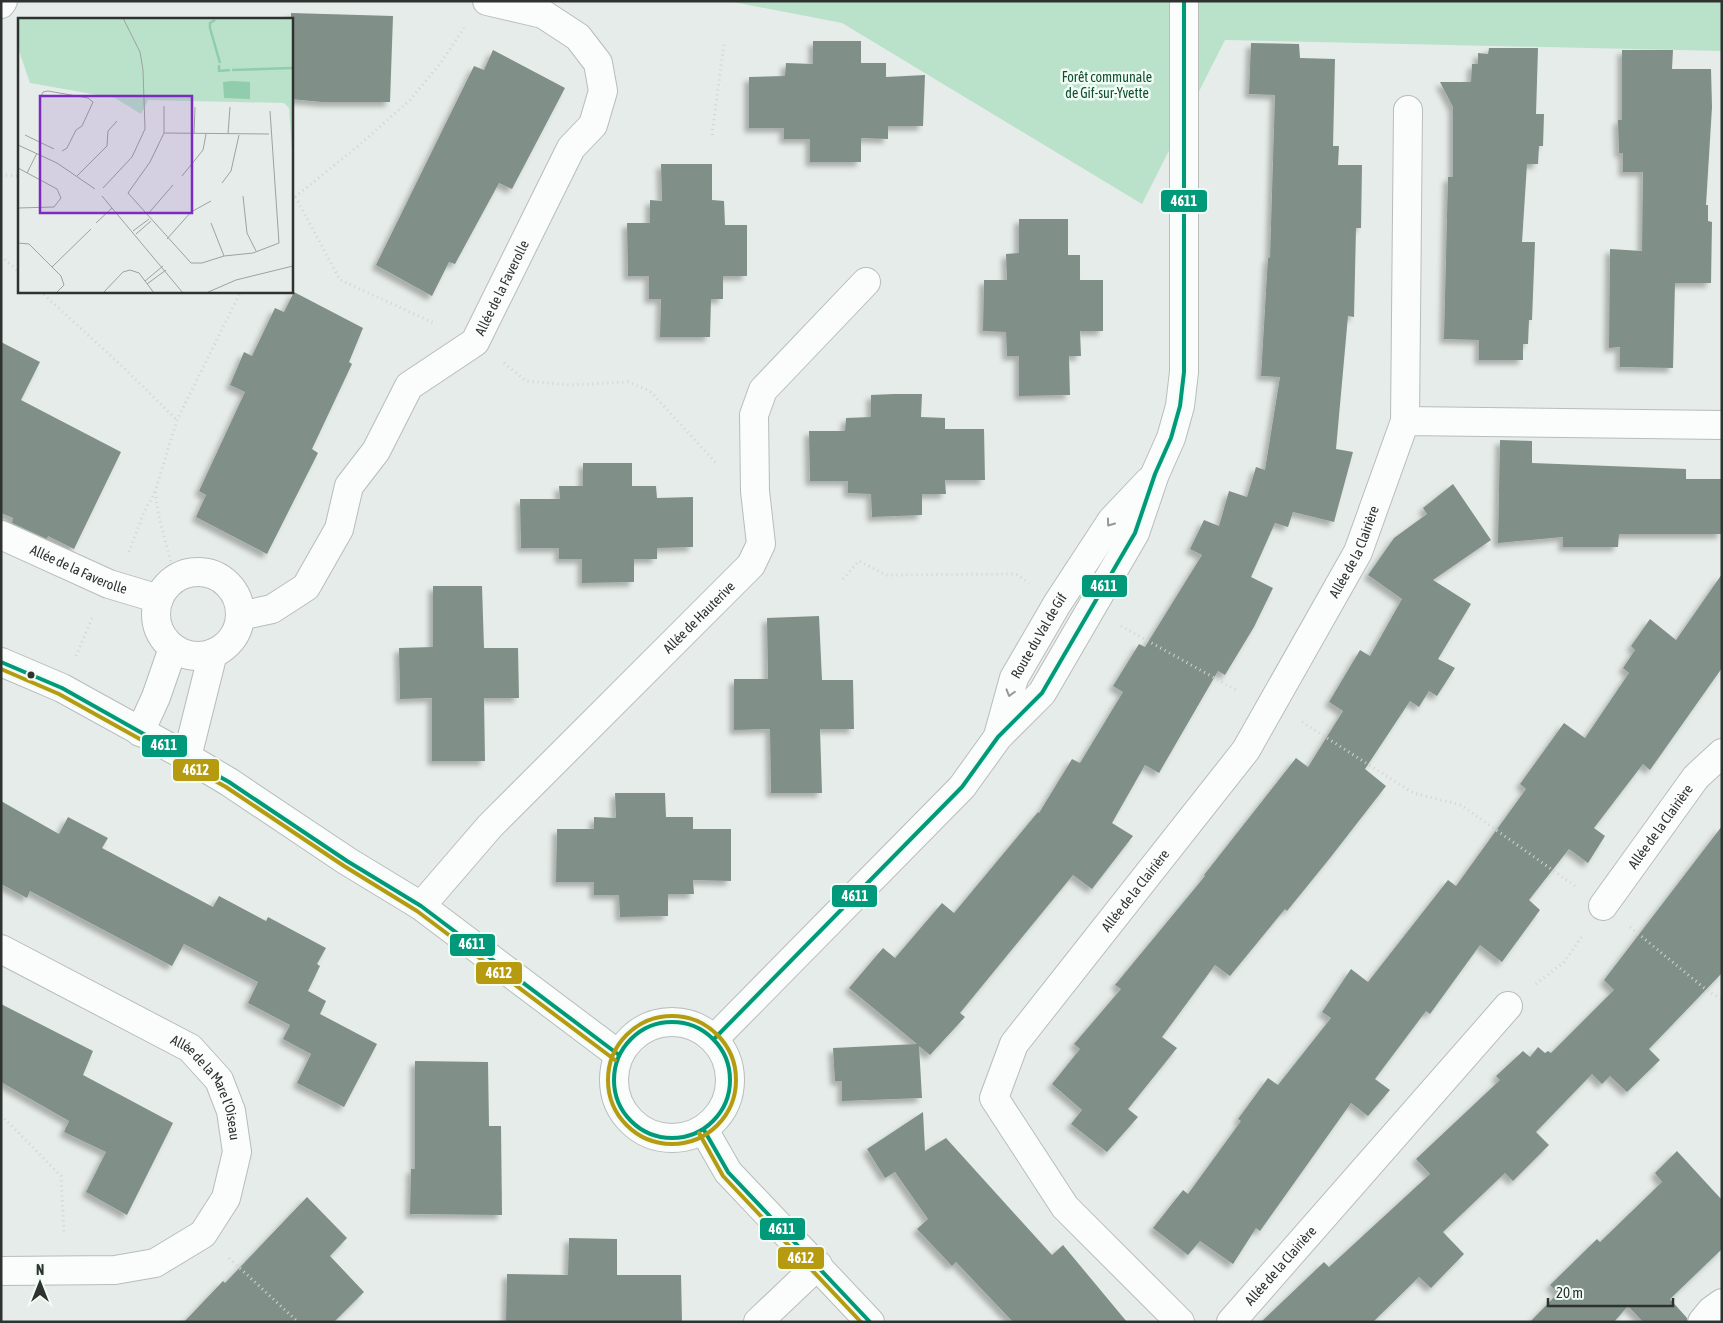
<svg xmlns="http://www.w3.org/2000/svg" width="1723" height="1323" font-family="'Asap Condensed',sans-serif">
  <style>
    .green { fill: #bae2cb }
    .building { fill: #809088; filter: url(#shadow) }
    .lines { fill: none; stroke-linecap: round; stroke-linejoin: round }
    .minor-casing { stroke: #b8bdba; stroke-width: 30 }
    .path { stroke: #d2d4d3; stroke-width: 3; stroke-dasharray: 1 4; stroke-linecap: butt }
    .minor { stroke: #fbfcfc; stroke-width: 28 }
    .bus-1-casing { stroke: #f1fcf5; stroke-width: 8 }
    .bus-2-casing { stroke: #f1fcf5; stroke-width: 8 }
    .bus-1 { stroke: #009a7a; stroke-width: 4 }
    .bus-2 { stroke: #b69b11; stroke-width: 4 }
    .oneway { stroke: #959896 }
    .bus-dot { fill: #2f3330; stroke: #f1fcf5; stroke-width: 2 }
    .labels { text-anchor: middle; stroke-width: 5; stroke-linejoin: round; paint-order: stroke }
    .park-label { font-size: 14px; fill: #0f4f32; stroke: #f1fcf5 }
    .street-label { font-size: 14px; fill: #2f3330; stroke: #f1fcf5 }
    .inset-river { fill: none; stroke: #91ccad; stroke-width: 2.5 }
    .inset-road { fill: none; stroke: #9da29f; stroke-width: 1 }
    .view { fill: #7b2cbf; fill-opacity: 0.15; stroke: #7b2cbf; stroke-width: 2.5 }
    .inset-edge { fill: none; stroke: #2f3330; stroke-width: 2.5 }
    .line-badge { stroke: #f1fcf5; stroke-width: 2 }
    .badge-label { font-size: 14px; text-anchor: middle; font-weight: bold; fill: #fff }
  </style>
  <defs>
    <filter id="shadow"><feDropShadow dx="-4.5" dy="4.5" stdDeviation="2.5" flood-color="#0004"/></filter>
  </defs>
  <rect width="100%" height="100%" fill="#e6ece9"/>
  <path class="green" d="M 728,1 L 1722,1 L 1722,51 L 1225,40 L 1142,204 L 842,23 Z"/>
  <path class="building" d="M 291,13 L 393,16 L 390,102 L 322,102 L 291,99 Z
    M 813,41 L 861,41 L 861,63 L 886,63 L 886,77 L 925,75 L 923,126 L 888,126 L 888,139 L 861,138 L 861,162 L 810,162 L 810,139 L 784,139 L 784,128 L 749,128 L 749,77 L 785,76 L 786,63 L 813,64 Z
    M 1251,43 L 1299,44 L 1300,58 L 1335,59 L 1333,146 L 1339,146 L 1338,165 L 1362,165 L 1361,228 L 1356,228 L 1354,317 L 1348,316 L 1336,449 L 1353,452 L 1334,522 L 1293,512 L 1288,527 L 1275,523 L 1251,577 L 1273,588 L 1254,627 L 1225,675 L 1218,671 L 1159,773 L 1145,765 L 1112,823 L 1133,836 L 1092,889 L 1073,875 L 960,1013 L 965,1017 L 930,1055 L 919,1046 L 922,1098 L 842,1101 L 842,1081 L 835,1081 L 833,1048 L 917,1044 L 849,988 L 883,948 L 895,958 L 942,903 L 954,913 L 1038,812 L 1039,813 L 1072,759 L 1080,763 L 1123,692 L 1113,686 L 1139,644 L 1145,647 L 1202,555 L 1190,549 L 1204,520 L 1219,526 L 1229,491 L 1247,497 L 1256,467 L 1265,470 L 1280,377 L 1261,376 L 1268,258 L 1270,258 L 1275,95 L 1249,94 Z
    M 1489,48 L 1538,48 L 1536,114 L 1544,114 L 1543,146 L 1539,146 L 1538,164 L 1527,164 L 1522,242 L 1535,242 L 1532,320 L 1529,320 L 1528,344 L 1523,344 L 1523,360 L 1479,360 L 1479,340 L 1444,339 L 1448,177 L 1453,177 L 1453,107 L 1440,82 L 1471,82 L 1472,64 L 1478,64 L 1478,53 L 1488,54 Z
    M 493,50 L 565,88 L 512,189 L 499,183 L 455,264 L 449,262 L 432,296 L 376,265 L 474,66 L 484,70 Z
    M 1622,50 L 1673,50 L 1672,69 L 1711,69 L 1712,107 L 1706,205 L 1708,205 L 1708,221 L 1712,222 L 1711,283 L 1675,283 L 1673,368 L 1620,367 L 1620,347 L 1609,348 L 1610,249 L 1642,251 L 1643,172 L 1623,172 L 1623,153 L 1619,153 L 1618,120 L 1622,120 Z
    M 661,164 L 712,164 L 712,200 L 724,201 L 725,225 L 747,225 L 747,276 L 723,276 L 723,299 L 711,299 L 710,337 L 660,337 L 661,299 L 649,299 L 649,276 L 628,276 L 627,223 L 650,223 L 650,200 L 662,201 Z
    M 1019,219 L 1068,219 L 1068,255 L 1080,255 L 1080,280 L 1103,280 L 1103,331 L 1080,331 L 1081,356 L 1069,356 L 1070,395 L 1019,396 L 1019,356 L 1007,356 L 1006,332 L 983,331 L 984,280 L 1007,280 L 1006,254 L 1019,253 Z
    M 294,292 L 363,328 L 349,362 L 352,364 L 312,449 L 318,453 L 267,554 L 196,517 L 206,495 L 199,491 L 245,392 L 230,385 L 244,352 L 252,356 L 275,308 L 284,312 Z
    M 1,342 L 40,362 L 21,400 L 121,452 L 74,549 L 48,536 L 47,539 L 12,523 L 13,518 L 1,513 Z
    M 894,394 L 922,394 L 921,417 L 945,418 L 945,429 L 984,429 L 985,480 L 945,480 L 946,494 L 922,494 L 922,515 L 872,517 L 871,494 L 848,493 L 848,481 L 810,481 L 809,431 L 845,431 L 846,418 L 871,417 L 871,395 Z
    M 1500,440 L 1532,441 L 1532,463 L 1686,469 L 1686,479 L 1722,479 L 1722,534 L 1619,534 L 1618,547 L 1563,547 L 1563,537 L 1498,543 Z
    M 583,463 L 632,463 L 632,486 L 656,486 L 657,498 L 693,497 L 693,547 L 657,548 L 657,559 L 634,559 L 634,582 L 582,583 L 582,559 L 559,559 L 559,548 L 521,548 L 520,499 L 560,499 L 559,486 L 583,486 Z
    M 1453,484 L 1491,540 L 1433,580 L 1471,604 L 1438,659 L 1455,668 L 1437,696 L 1429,691 L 1419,707 L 1410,701 L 1365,769 L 1386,786 L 1330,858 L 1287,911 L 1285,909 L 1230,976 L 1215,965 L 1162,1037 L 1177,1048 L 1128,1109 L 1138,1117 L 1107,1152 L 1071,1124 L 1082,1110 L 1052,1084 L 1080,1049 L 1074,1044 L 1121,989 L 1115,985 L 1205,876 L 1204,875 L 1296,758 L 1308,767 L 1343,711 L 1329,702 L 1360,650 L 1370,656 L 1402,599 L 1368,575 L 1394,538 L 1427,514 L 1423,508 Z
    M 1722,574 L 1722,668 L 1650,770 L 1643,764 L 1594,828 L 1605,836 L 1588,863 L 1569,849 L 1529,900 L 1540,910 L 1502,962 L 1480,945 L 1430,1014 L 1426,1011 L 1375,1079 L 1390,1090 L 1368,1116 L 1351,1103 L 1260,1231 L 1256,1228 L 1233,1264 L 1200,1241 L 1188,1255 L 1153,1228 L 1183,1190 L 1188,1194 L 1241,1121 L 1238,1119 L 1268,1078 L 1278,1085 L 1331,1018 L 1322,1012 L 1351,969 L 1368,982 L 1448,880 L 1456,886 L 1526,789 L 1520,784 L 1564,723 L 1585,738 L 1629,673 L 1623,668 L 1635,650 L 1631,646 L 1650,619 L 1676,640 Z
    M 433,586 L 482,586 L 484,648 L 518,648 L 519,698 L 484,698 L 485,761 L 432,761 L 432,698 L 400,699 L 399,648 L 433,647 Z
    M 819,616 L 822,680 L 853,680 L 854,729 L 820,729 L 822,793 L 771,793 L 770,729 L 734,730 L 734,679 L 768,679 L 767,618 Z
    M 615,793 L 665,793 L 666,817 L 693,817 L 693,829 L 731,829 L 731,881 L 693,880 L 694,894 L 668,894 L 668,916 L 620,917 L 619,895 L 594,895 L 594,882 L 556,882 L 557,829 L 594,829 L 594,817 L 616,818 Z
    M 1,801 L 59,834 L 68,817 L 108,838 L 102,848 L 213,907 L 219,896 L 266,921 L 268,917 L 326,948 L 317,964 L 320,966 L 308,991 L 326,1001 L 320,1014 L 377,1044 L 344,1107 L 297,1083 L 311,1054 L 283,1039 L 290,1025 L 248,1003 L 258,982 L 184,944 L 172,966 L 30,891 L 27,898 L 1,884 Z
    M 1722,826 L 1722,973 L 1649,1049 L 1660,1060 L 1627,1092 L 1610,1076 L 1602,1084 L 1592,1074 L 1536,1132 L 1549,1145 L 1513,1181 L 1505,1173 L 1443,1232 L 1464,1254 L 1431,1288 L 1419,1277 L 1373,1322 L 1261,1322 L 1324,1262 L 1329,1267 L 1430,1174 L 1416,1159 L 1500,1080 L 1496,1076 L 1523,1051 L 1530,1057 L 1538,1047 L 1545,1053 L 1548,1051 L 1551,1053 L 1614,990 L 1604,980 Z
    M 1,1004 L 93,1051 L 83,1075 L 173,1123 L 127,1215 L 86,1192 L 106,1152 L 64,1132 L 69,1121 L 1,1082 Z
    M 415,1061 L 488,1062 L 489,1126 L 501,1126 L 502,1215 L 410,1214 L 411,1169 L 415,1169 Z
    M 923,1112 L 925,1151 L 946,1138 L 1052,1255 L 1063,1245 L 1127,1322 L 1013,1322 L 956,1262 L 952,1266 L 917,1229 L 928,1219 L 895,1172 L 885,1178 L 867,1149 Z
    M 1677,1151 L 1722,1200 L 1722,1249 L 1670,1299 L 1687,1318 L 1687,1322 L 1643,1322 L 1628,1306 L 1614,1322 L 1530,1322 L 1558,1293 L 1550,1285 L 1597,1239 L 1600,1242 L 1662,1182 L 1655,1173 Z
    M 307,1197 L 347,1238 L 330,1256 L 364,1292 L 334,1322 L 184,1322 L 223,1281 L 225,1283 Z
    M 569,1238 L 617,1239 L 617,1275 L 681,1275 L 682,1322 L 506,1322 L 507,1274 L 568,1275 Z"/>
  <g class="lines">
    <g class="minor-casing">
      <g id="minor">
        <path d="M 1,4 L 3,1"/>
        <path d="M 1405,421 L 1408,110"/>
        <path id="s1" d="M 1,535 L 109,584 L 159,599"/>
        <circle cx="198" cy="614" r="42"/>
        <path id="s2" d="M 240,616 L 272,609 L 306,587 L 339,529 L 349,486 L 376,451 L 409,386 L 475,342 L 571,148 L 593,125 L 603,91 L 598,63 L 578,37 L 543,14 L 487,1"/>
        <path d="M 1,662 L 62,688 L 187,757 L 229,782 L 347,861 L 421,906 L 619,1055"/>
        <path d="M 140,732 L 156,697 L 173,648"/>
        <path id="s3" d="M 998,736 L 1014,678 L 1057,604 L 1112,520 L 1149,481"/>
        <path d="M 187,757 L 213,653"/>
        <path id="s4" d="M 421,906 L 490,826 L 751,565 L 761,544 L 755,491 L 754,415 L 763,390 L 866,282"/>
        <path id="s5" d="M 1603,906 L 1696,777 L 1722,753"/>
        <path id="s6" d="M 1,949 L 190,1048 L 219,1080 L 231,1111 L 237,1152 L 226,1198 L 203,1234 L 155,1263 L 115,1270 L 1,1271"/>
        <circle cx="672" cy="1080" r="58"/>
        <path d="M 714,1039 L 962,787 L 998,737 L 1042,693 L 1135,533 L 1155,474 L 1171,438 L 1180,406 L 1184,372 L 1184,1"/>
        <path d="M 704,1130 L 728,1172 L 870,1322"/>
        <path d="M 758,1322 L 818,1265"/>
        <path id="s7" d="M 1180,1322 L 1065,1207 L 994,1098 L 1014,1044 L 1246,750 L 1358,552 L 1405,421 L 1722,425"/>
        <path id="s8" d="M 1231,1322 L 1508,1006"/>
        <path d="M 1702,1322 L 1711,1311 L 1722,1303"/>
      </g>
    </g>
    <path class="path" d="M 712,135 L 724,43
      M 1,175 L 19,176
      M 291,196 L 295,196 L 340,280 L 436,324
      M 291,200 L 357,147 L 410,100 L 440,64 L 464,28
      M 1,256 L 19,272
      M 40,291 L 124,368 L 177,420
      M 1,315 L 1,316
      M 504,363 L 526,381 L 571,385 L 628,382 L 650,391 L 717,464
      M 155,492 L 159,517 L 172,566
      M 129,552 L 144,512 L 155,492 L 177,420 L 241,291
      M 843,579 L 859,561 L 886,575 L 1016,574 L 1029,583
      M 1121,626 L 1238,691
      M 76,656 L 93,616
      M 1302,722 L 1413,793 L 1461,805 L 1575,886
      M 1630,927 L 1709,992 L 1722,999
      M 1536,984 L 1564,962 L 1583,935
      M 1,1115 L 61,1176 L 64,1235
      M 229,1258 L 298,1322"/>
    <use href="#minor" class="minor"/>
    <g class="bus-1-casing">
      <path id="bus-1" d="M 1,662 L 62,688 L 229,782 L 347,861 L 421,906 L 619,1055
        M614 1080a58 58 0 1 1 116 0a58 58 0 1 1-116 0Z
        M 714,1039 L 962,787 L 998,737 L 1042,693 L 1135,533 L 1155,474 L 1171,438 L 1180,406 L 1184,372 L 1184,1
        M 704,1130 L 728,1172 L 870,1322"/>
    </g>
    <g class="bus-2-casing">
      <path id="bus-2" d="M 1,669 L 59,694 L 226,787 L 344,866 L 417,911 L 615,1060
        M608 1080a64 64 0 1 1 128 0a64 64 0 1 1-128 0Z
        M 699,1133 L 723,1176 L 861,1322"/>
    </g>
    <use href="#bus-1" class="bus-1"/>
    <use href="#bus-2" class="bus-2"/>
  </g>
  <defs><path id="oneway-chevron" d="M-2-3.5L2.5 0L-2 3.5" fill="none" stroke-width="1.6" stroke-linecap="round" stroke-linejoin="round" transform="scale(1.25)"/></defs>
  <g class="oneway">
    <use href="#oneway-chevron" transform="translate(1110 523) rotate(126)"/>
    <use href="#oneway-chevron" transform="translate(1010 693) rotate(106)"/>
  </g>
  <circle class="bus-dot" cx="31" cy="675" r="4.5"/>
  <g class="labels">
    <g class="park-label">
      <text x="1107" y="82">Forêt communale<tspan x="1107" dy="16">de Gif-sur-Yvette</tspan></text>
    </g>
    <g class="street-label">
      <text dy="5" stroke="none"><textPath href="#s2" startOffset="441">Allée de la Faverolle</textPath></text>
      <text dy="5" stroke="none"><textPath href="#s7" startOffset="951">Allée de la Clairière</textPath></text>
      <text dy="5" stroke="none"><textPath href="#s1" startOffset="85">Allée de la Faverolle</textPath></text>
      <text dy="5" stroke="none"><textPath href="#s4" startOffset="401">Allée de Hauterive</textPath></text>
      <text dy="5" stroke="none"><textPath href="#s3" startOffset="109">Route du Val de Gif</textPath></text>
      <text dy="5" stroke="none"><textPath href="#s5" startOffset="98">Allée de la Clairière</textPath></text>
      <text dy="5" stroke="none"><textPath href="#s7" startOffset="546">Allée de la Clairière</textPath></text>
      <text dy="5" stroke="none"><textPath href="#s6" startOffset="256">Allée de la Mare l'Oiseau</textPath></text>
      <text dy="5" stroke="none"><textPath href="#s8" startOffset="75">Allée de la Clairière</textPath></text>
    </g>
  </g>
  <g transform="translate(18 18)">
    <rect width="275" height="275" fill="#e6ece9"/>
    <path d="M 0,0 L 275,0 L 275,147 L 271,90 L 266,85 L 130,82 L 123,96 L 97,80 L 12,65 L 0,30 Z" fill="#bae2cb"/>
    <path d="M 214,63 L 232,64 L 232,81 L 206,80 L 205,64 Z" fill="#91ccad"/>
    <path class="inset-river" d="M 197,2 L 192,5 L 192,10 L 202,45M 201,47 L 201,53 L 212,52M 214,52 L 275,50"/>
    <path class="inset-road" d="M 22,80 L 25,74 L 30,73 L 70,80 L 75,84 L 64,108 L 58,112 L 49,130 L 44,133M 146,115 L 146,88M 176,116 L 177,89M 210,116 L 212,89M 251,116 L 146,115 L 132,144 L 110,175 L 173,245 L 184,245 L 206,238 L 235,235 L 261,225 L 252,93M 7,117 L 36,131M 0,127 L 39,145 L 77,171M 0,150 L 39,171 L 43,180 L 36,189 L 0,190M 9,155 L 19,135M 59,158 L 89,128 L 90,113 L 99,103M 164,158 L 185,132 L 188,116M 204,165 L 213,153 L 221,117M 85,170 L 114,139 L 127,111 L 125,52 L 122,34 L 105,0M 84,178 L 165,275M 225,178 L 229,215 L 238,233M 129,197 L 155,167M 78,205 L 94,190M 193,205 L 206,238M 115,213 L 131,201M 118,216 L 133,203M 149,221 L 173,194 L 193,183M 0,225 L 11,226 L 43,258 L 46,267 L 38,275M 34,249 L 73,211M 127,263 L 145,248M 129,266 L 148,252M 85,275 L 105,254 L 112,252 L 121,255 L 136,275M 188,275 L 218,262 L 275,248"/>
    <path class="view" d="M 22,78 L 174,78 L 174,195 L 22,195 Z"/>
    <rect width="275" height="275" class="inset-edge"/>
  </g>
  <g class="line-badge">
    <rect x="1160" y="189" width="48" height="24" rx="5" fill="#009a7a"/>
    <rect x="1081" y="574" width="47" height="24" rx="5" fill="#009a7a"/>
    <rect x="141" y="734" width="47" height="24" rx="5" fill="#009a7a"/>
    <rect x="172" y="758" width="48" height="24" rx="5" fill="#b69b11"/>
    <rect x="831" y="884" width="47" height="24" rx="5" fill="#009a7a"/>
    <rect x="449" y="933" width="47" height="24" rx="5" fill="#009a7a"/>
    <rect x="475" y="961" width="48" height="24" rx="5" fill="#b69b11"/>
    <rect x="759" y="1217" width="47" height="24" rx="5" fill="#009a7a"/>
    <rect x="777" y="1246" width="48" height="24" rx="5" fill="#b69b11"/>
  </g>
  <g class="badge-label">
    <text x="1184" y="206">4611</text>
    <text x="1104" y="591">4611</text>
    <text x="164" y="750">4611</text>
    <text x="196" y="775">4612</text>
    <text x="855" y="901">4611</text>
    <text x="472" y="949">4611</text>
    <text x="499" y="978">4612</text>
    <text x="782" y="1234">4611</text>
    <text x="801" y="1263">4612</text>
  </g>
  <rect width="1723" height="1323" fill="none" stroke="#2f3330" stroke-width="5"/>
  <g transform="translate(40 1283)" stroke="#f1fcf5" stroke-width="4" paint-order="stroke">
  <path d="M0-4L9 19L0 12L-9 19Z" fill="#2f3330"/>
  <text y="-8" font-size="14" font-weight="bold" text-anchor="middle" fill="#2f3330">N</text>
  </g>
  <path d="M1548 1298v8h125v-8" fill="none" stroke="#2f3330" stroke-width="2.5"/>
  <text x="1556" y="1298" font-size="15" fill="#2f3330" stroke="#f1fcf5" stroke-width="4" paint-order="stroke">20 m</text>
</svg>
